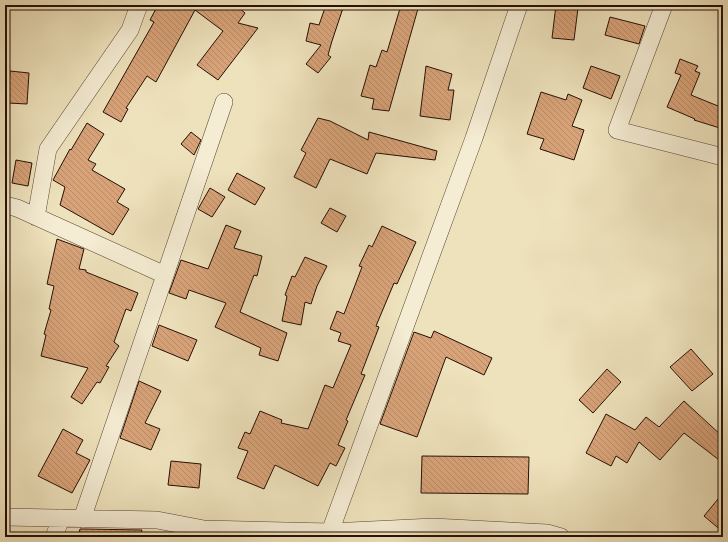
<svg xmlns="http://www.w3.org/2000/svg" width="728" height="542" font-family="'Libre Caslon Text',serif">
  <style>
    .building { fill: url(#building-back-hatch); stroke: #260f04 }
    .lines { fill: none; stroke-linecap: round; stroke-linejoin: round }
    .minor-casing { stroke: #584432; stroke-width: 18 }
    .minor { stroke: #f4ecd3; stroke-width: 17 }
  </style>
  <defs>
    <pattern id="building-back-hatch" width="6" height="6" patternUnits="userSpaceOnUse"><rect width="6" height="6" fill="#d8a379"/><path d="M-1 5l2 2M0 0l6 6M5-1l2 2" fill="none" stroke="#b98b67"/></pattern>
  </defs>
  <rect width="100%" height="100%" fill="#eee2bc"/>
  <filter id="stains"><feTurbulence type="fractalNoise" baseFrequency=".005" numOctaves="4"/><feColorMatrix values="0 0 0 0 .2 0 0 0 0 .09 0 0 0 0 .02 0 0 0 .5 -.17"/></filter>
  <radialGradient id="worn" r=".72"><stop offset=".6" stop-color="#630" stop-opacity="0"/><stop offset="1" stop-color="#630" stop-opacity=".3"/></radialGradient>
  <path class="building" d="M 158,5 L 235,5 L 245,13 L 238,23 L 258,28 L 218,80 L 197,65 L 223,31 L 195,10 L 156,82 L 147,76 L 126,108 L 128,109 L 121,122 L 103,112 L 154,22 L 150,20 Z
    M 326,5 L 344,5 L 332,41 L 328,55 L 331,57 L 318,73 L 306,64 L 321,45 L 306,41 L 310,23 L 319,25 Z
    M 401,5 L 419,5 L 389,111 L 372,109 L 374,99 L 361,96 L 370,65 L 376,67 L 382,50 L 387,52 Z
    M 556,5 L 578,8 L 574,40 L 552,38 Z
    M 610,17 L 645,26 L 639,44 L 605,35 Z
    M 680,59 L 698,66 L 695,71 L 700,73 L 691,95 L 723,108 L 723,129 L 694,120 L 695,119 L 667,107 L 681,75 L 675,73 Z
    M 426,66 L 452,74 L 448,90 L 454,90 L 450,120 L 420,116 Z
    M 591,66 L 620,76 L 611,99 L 583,88 Z
    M 10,71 L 29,73 L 27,104 L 8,103 Z
    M 541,92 L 566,100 L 568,94 L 582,100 L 572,126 L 584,130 L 574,160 L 540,149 L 544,139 L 527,134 Z
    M 318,118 L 330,121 L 368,140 L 369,132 L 437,151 L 435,160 L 376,153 L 367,174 L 330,159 L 316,188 L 294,177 L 306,153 L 301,150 Z
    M 87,123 L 104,134 L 88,160 L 96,164 L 92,170 L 125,189 L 117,202 L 129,209 L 113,235 L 60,205 L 65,187 L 53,180 L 70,149 L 71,150 Z
    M 191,132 L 201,140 L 194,155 L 181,144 Z
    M 16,160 L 32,163 L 28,186 L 12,183 Z
    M 237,173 L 265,188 L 255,205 L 228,190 Z
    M 210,188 L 225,197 L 212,217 L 198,209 Z
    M 330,208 L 346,216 L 337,232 L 321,223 Z
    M 226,225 L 241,231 L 234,248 L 262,256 L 257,276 L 254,275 L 240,312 L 287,333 L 278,361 L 259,355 L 261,348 L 215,327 L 226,303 L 189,290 L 186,299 L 169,293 L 181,260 L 208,269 Z
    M 382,226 L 416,242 L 397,284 L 394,283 L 376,326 L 379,327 L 361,374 L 365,375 L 346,420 L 348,421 L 338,445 L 345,448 L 336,466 L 330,463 L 318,486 L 275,465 L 264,489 L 237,478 L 248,451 L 238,448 L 245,432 L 250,434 L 260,411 L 282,420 L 281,423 L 308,429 L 325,385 L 333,388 L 351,345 L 338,341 L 341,333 L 330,329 L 337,311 L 344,314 L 362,267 L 359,266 L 369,245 L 372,247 Z
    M 57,239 L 84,249 L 79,269 L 86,270 L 86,272 L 138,293 L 131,311 L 126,309 L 114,342 L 119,346 L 106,366 L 109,367 L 100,383 L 97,382 L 82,404 L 71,397 L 88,368 L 41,356 L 46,335 L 44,334 L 51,310 L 49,309 L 54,286 L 47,284 Z
    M 305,257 L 327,266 L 317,286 L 311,304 L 305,302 L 301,325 L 282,321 L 287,296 L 285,295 L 292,276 L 295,277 Z
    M 159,325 L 197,340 L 188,361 L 152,346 Z
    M 434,331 L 492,358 L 484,375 L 446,357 L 417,437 L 380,424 L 414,332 L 431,338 Z
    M 691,349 L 713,374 L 692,391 L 670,367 Z
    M 607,369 L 621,382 L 593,413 L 579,400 Z
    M 139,381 L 161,391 L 145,423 L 160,429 L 151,450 L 120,438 Z
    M 684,401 L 723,437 L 723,463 L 684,433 L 660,460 L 639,442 L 627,463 L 616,456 L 611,466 L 586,453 L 606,414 L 635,430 L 646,417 L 659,427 Z
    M 63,429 L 83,440 L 76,453 L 90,460 L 72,493 L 38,476 Z
    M 422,456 L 529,457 L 528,494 L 421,493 Z
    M 171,461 L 201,464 L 199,488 L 168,485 Z
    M 723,493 L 723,532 L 704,516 Z
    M 80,529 L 84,529 L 142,530 L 140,537 L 78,537 Z"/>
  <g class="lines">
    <g class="minor-casing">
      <path id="minor" d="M 664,5 L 617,130 L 723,157
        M 5,205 L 17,208 L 165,275
        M 36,217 L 48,149 L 130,30 L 139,5
        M 5,517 L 157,520 L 204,529 L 330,532 L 433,527 L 547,533 L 561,537
        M 82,519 L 224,102
        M 330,532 L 474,138 L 519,5
        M 54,537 L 61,518"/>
    </g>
    <use href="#minor" class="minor"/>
  </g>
  <rect width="728" height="542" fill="none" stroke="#eee2bc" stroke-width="20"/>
  <rect x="6" y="6" width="716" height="530" fill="none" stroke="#260f04" stroke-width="2"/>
  <rect x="10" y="10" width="708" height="522" fill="none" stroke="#260f04"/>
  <rect width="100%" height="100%" filter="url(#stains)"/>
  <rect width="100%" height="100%" fill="url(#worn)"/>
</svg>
